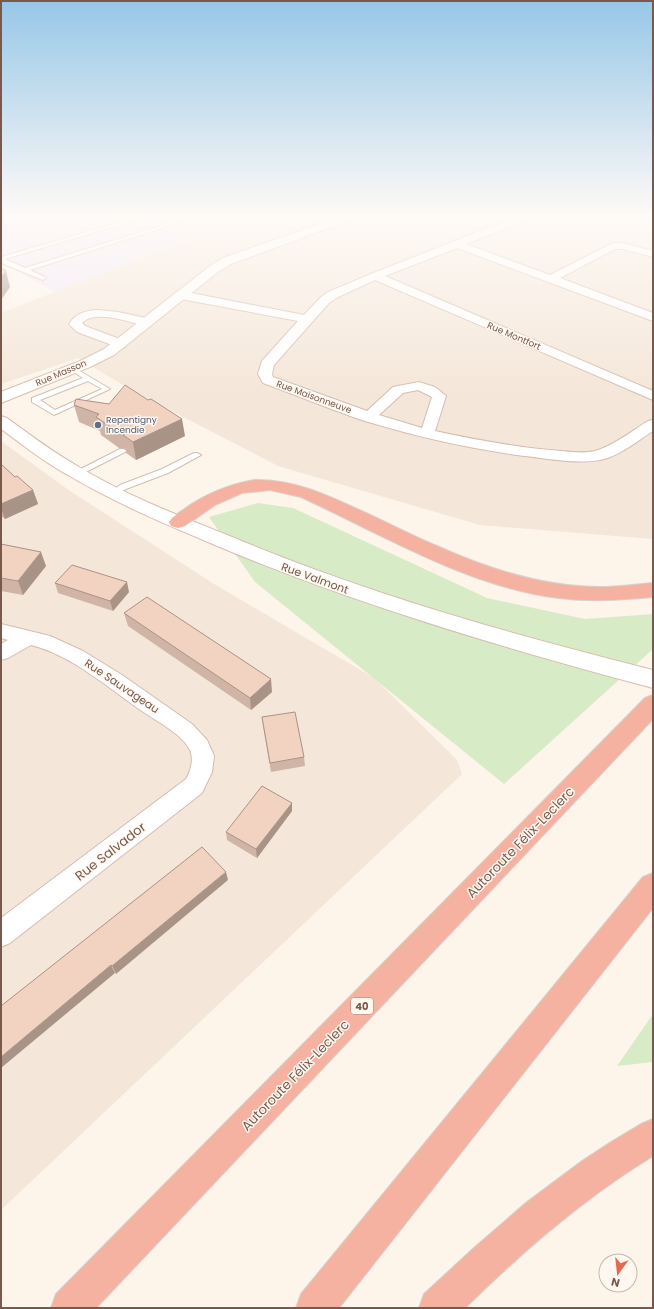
<svg xmlns="http://www.w3.org/2000/svg" width="654" height="1309" font-family="Poppins,sans-serif">
  <style>
    .residential { fill: #f4e6d8 }
    .education { fill: #f1e6f9 }
    .green { fill: #d8ebc7 }
    .lines { fill: none; stroke-linecap: round; stroke-linejoin: round }
    .lane-casing { stroke: #d2bdb1; stroke-width: 2 }
    .street-casing { stroke: #d2bdb1; stroke-width: 2 }
    .secondary-casing { stroke: #d5bdae; stroke-width: 2 }
    .highway-casing { stroke: #d9d1cd; stroke-width: 2 }
    .lane { fill: #fff; fill-rule: evenodd }
    .street { fill: #fff; fill-rule: evenodd }
    .secondary { fill: #fff; fill-rule: evenodd }
    .highway { fill: #f6b2a1; fill-rule: evenodd }
    .wall { fill: #d0b5a6 }
    .shaded-wall { fill: #a99387 }
    .building { fill: #f2d2c1; stroke: #a99387 }
    .service-dot { fill: #5c6f8a; stroke: #fff8f0; stroke-width: 1.5 }
    .labels { text-anchor: middle; stroke-width: 3; stroke-linejoin: round; paint-order: stroke }
    .far-street-label { font-size: 9px; fill: #78594c; stroke: #fff8f0 }
    .far-service-label { font-size: 9px; fill: #4e5e75; stroke: #fff8f0; text-anchor: start }
    .shield { fill: #fff8f0; stroke: #a0897d; stroke-width: 1 }
    .shield-label { font-size: 10px; font-weight: bold; fill: #78594c }
    .street-label { font-size: 11px; fill: #78594c; stroke: #fff8f0 }
    .near-street-label { font-size: 13px; fill: #78594c; stroke: #fff8f0 }
  </style>
  <rect width="100%" height="100%" fill="#fdf4ea"/>
  <path class="residential" d="M 208,216 L 653,216 L 653,539 L 480,525 L 278,466 L 133,391 L 78,358 L 1,384 L 1,313 L 190,239 L 170,228 Z
    M 1,441 L 70,491 L 214,584 L 374,678 L 457,760 L 462,774 L 1,1210 Z"/>
  <path class="education" d="M 1,216 L 208,216 L 171,228 L 190,238 L 55,292 L 1,262 Z"/>
  <path class="green" d="M 258,503 L 293,508 L 487,598 L 585,619 L 653,614 L 653,649 L 504,784 L 255,582 L 209,517 Z
    M 653,1014 L 653,1062 L 617,1066 Z"/>
  <g class="lines">
    <g class="lane-casing">
      <path id="lane" d="M 142,216 L 149,216 L 5,259 L 25,268 L 193,216 L 200,216 L 30,270 L 45,277 L 46,278 L 43,280 L 1,263 L 1,257 Z
        M 73,367 L 110,389 L 54,415 L 32,402 L 32,398 L 83,378 L 71,370 L 71,368 ZM 88,381 L 102,389 L 55,410 L 40,400 Z
        M 120,449 L 123,449 L 127,451 L 80,475 L 77,475 L 73,473 Z
        M 194,453 L 197,453 L 201,455 L 168,473 L 126,489 L 114,495 L 110,493 L 120,485 L 162,469 Z"/>
    </g>
    <g class="street-casing">
      <path id="street" d="M 518,216 L 532,216 L 531,218 L 466,244 L 550,275 L 613,243 L 623,243 L 653,251 L 653,257 L 623,249 L 615,249 L 560,278 L 653,313 L 653,321 L 457,248 L 385,276 L 653,391 L 653,400 L 375,280 L 336,298 L 329,303 L 274,365 L 272,374 L 273,377 L 367,411 L 393,387 L 398,386 L 419,382 L 435,387 L 446,396 L 435,431 C 477,440 519,448 562,451 C 573,452 587,454 598,450 C 616,444 632,431 648,421 L 653,420 L 653,431 C 637,441 620,456 600,460 C 576,464 550,459 525,456 C 471,449 418,437 365,421 C 331,410 297,395 263,383 L 258,374 L 262,361 L 298,321 L 181,299 L 177,298 L 175,295 L 177,292 L 181,291 L 304,315 L 321,297 L 328,292 L 371,274 ZM 418,390 L 432,397 L 422,428 L 379,415 L 403,393 Z
        M 97,310 L 118,312 L 150,319 L 152,322 L 150,325 L 146,326 C 130,322 94,309 82,323 L 85,326 L 125,341 L 126,344 L 125,347 L 120,348 L 77,332 L 69,324 C 76,313 85,311 97,310 Z
        M 1,624 L 50,636 L 83,651 L 122,675 L 192,724 L 207,740 L 214,756 L 212,772 L 202,793 L 10,943 L 1,947 L 1,918 L 186,779 C 191,771 194,759 190,750 C 183,735 158,722 145,713 C 109,689 74,656 31,645 L 8,658 L 1,660 L 1,644 L 8,640 L 1,638 Z"/>
    </g>
    <g class="secondary-casing">
      <path id="secondary" d="M 342,216 L 357,216 L 356,218 L 231,264 L 218,272 L 114,355 L 90,367 L 1,403 L 1,392 L 80,361 L 104,349 L 210,266 L 223,258 Z
        M 1,416 L 7,418 C 30,435 54,453 79,467 C 127,496 180,516 232,537 C 368,594 510,634 653,670 L 653,688 C 504,648 357,605 215,545 C 165,524 115,503 68,475 C 44,462 23,445 1,429 Z"/>
    </g>
    <g class="highway-casing">
      <path id="highway" d="M 254,480 C 295,479 329,496 366,513 C 390,524 413,536 437,546 C 490,570 547,588 605,587 C 621,587 637,584 653,583 L 653,597 C 621,600 591,602 559,598 C 471,588 381,534 301,497 L 270,490 L 242,493 L 215,505 L 185,526 L 178,528 L 171,526 L 169,522 C 172,517 177,514 183,510 C 205,494 227,485 254,480 Z
        M 653,695 L 653,719 L 96,1308 L 51,1308 L 56,1294 L 645,698 Z
        M 653,873 L 653,908 L 339,1308 L 296,1308 L 301,1294 L 643,877 Z
        M 653,1119 L 653,1156 C 584,1198 523,1251 465,1308 L 419,1308 L 424,1294 L 475,1247 L 527,1202 L 582,1161 L 611,1142 L 641,1124 Z"/>
    </g>
    <use href="#lane" class="lane"/>
    <use href="#street" class="street"/>
    <use href="#secondary" class="secondary"/>
    <use href="#highway" class="highway"/>
  </g>
  <path class="wall" d="M 74,405 L 185,436 L 136,460 L 126,453 L 126,449 L 119,448 L 101,435 L 100,431 L 79,422 Z
    M 1,464 L 15,477 L 33,490 L 38,504 L 5,519 L 1,516 Z
    M 1,544 L 46,566 L 23,595 L 1,591 Z
    M 55,583 L 129,592 L 113,611 L 58,593 Z
    M 124,613 L 272,692 L 251,710 L 128,626 Z
    M 262,717 L 304,757 L 305,766 L 271,772 L 263,726 Z
    M 292,803 L 292,811 L 257,858 L 227,840 L 226,832 Z"/>
  <path class="shaded-wall" d="M 6,271 L 10,287 L 1,300 L 1,277 Z
    M 182,419 L 185,436 L 136,460 L 133,442 Z
    M 33,490 L 38,504 L 5,519 L 1,509 L 1,504 Z
    M 41,552 L 46,566 L 23,595 L 18,581 Z
    M 127,582 L 129,592 L 113,611 L 110,601 Z
    M 271,679 L 272,692 L 251,710 L 250,698 Z
    M 292,803 L 292,811 L 257,858 L 256,849 Z
    M 226,872 L 228,880 L 116,974 L 112,966 Z
    M 111,965 L 115,973 L 1,1068 L 1,1057 Z"/>
  <path class="building" d="M 1,268 L 6,271 L 1,277 Z
    M 125,385 L 148,400 L 151,399 L 182,419 L 133,442 L 123,435 L 125,434 L 124,432 L 115,430 L 96,417 L 99,414 L 74,405 L 76,399 L 109,404 Z
    M 1,464 L 15,477 L 17,476 L 33,490 L 1,504 Z
    M 1,544 L 41,552 L 18,581 L 1,578 Z
    M 72,565 L 127,582 L 110,601 L 55,583 Z
    M 147,597 L 271,679 L 250,698 L 124,613 Z
    M 295,712 L 304,757 L 270,763 L 262,717 Z
    M 262,786 L 292,803 L 256,849 L 226,832 Z
    M 202,847 L 226,872 L 112,966 L 111,965 L 1,1057 L 1,1006 Z"/>
  <linearGradient id="sky" x2="0" y2="1"><stop stop-color="#97c7e8"/><stop offset="0.54" stop-color="#fefaf6"/><stop offset="1" stop-color="#fefaf6" stop-opacity="0"/></linearGradient>
  <rect width="654" height="399" fill="url(#sky)"/>
  <circle class="service-dot" cx="98" cy="425" r="4"/>
  <g class="labels">
    <g class="far-street-label">
      <text transform="translate(514 336) rotate(23)" y="3">Rue Montfort</text>
      <text transform="translate(61 373) rotate(-23)" y="3">Rue Masson</text>
      <text transform="translate(314 397) rotate(20)" y="3">Rue Maisonneuve</text>
    </g>
    <g class="far-service-label">
      <text x="106" y="423">Repentigny<tspan x="106" dy="10">Incendie</tspan></text>
    </g>
    <rect class="shield" x="351" y="998" width="22" height="16" rx="3"/>
    <g class="shield-label">
      <text x="362" y="1010">40</text>
    </g>
    <g class="street-label">
      <text transform="translate(315 578) rotate(20)" y="4">Rue Valmont</text>
      <text transform="translate(122 686) rotate(34)" y="4">Rue Sauvageau</text>
    </g>
    <g class="near-street-label">
      <text transform="translate(520 842) rotate(-46)" y="5">Autoroute Félix-Leclerc</text>
      <text transform="translate(110 851) rotate(-38)" y="5">Rue Salvador</text>
      <text transform="translate(295 1075) rotate(-46)" y="5">Autoroute Félix-Leclerc</text>
    </g>
  </g>
  <rect width="654" height="1309" fill="none" stroke="#78594c" stroke-width="4"/>
  <g transform="translate(618 1273) rotate(195)"><circle r="19" fill="#fff8f0" stroke="#c9b8ae"/>
  <path d="M0-3L7 15L0 10L-7 15Z" fill="#e56850"/>
  <text y="-6" font-size="11" font-weight="bold" text-anchor="middle" fill="#78594c">N</text>
  </g>
</svg>
